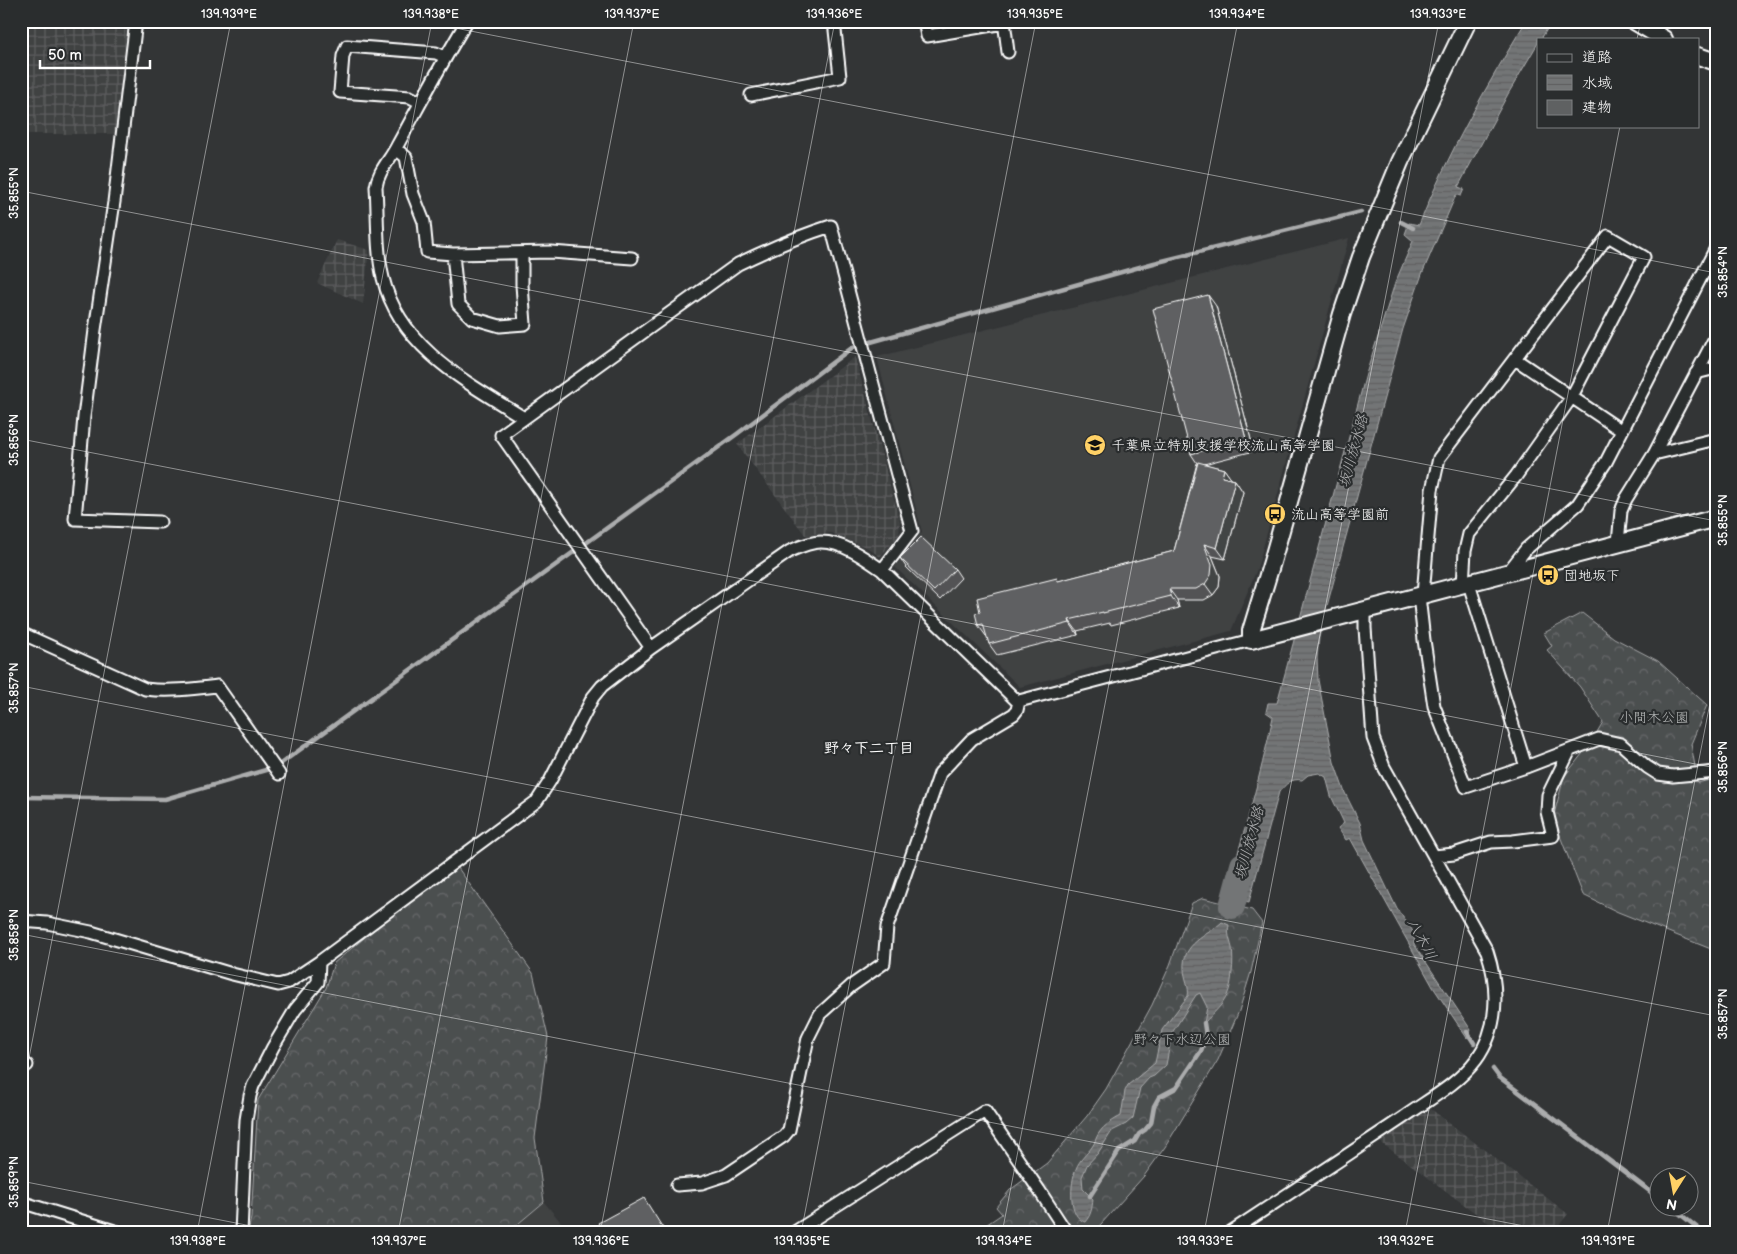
<svg xmlns="http://www.w3.org/2000/svg" width="1737" height="1254" font-family="'Balsamiq Sans','Klee One',sans-serif">
  <style>
    .built { fill: #404243 }
    .industrial { fill: url(#industrial-grid) }
    .forest { fill: url(#forest-crowns); stroke: #a6a7a8 }
    .water { fill: url(#water-rules); stroke: #abacad }
    .lines { fill: none; stroke-linecap: round; stroke-linejoin: round }
    .stream { stroke: #abacad; stroke-width: 4.5 }
    .river { stroke: #737576; stroke-width: 26 }
    .street-casing { stroke: #fff; stroke-width: 15 }
    .secondary-casing { stroke: #fff; stroke-width: 20 }
    .street { stroke: #2a2d2e; stroke-width: 11 }
    .secondary { stroke: #2a2d2e; stroke-width: 16 }
    .wall { fill: #525354; stroke: #fff }
    .shaded-wall { fill: #424445; stroke: #fff }
    .building { fill: #5f6162; stroke: #fff }
    .ticks { fill: none; stroke: #fff; stroke-width: 1; stroke-opacity: 0.45 }
    .labels { text-anchor: middle; stroke-width: 4.5; stroke-linejoin: round; paint-order: stroke }
    .poi-label { font-size: 14px; fill: #fff; stroke: #2a2d2e; text-anchor: start }
    .park-label { font-size: 14px; fill: #b7b9b9; stroke: #2a2d2e }
    .water-label { font-size: 15px; font-style: italic; fill: #b2b3b4; stroke: #2a2d2e }
    .neighbourhood-label { font-size: 15px; font-weight: bold; fill: #fff; stroke: #2a2d2e }
    .neatline { fill: none; stroke: #fff; stroke-width: 2 }
    .ticks-label { font-size: 12px; text-anchor: middle; fill: #fff }
  </style>
  <defs>
    <pattern id="industrial-grid" width="8" height="8" patternUnits="userSpaceOnUse" patternTransform="scale(1.25)"><rect width="8" height="8" fill="#404243"/><path d="M0 4h8M4 0v8" fill="none" stroke="#5d5e5f"/></pattern>
    <pattern id="forest-crowns" width="20" height="18" patternUnits="userSpaceOnUse" patternTransform="scale(1.25)"><rect width="20" height="18" fill="#4c4f50"/><path d="M2 6a3 3 0 1 1 6 0M12 15a3 3 0 1 1 6 0" fill="none" stroke="#67696a"/></pattern>
    <pattern id="water-rules" width="6" height="5" patternUnits="userSpaceOnUse" patternTransform="scale(1.25)"><rect width="6" height="5" fill="#737576"/><path d="M0 2.5h6" fill="none" stroke="#606061"/></pattern>
  </defs>
  <rect width="100%" height="100%" fill="#333536"/>
  <filter id="ink" filterUnits="userSpaceOnUse"><feTurbulence type="fractalNoise" baseFrequency=".02" numOctaves="2"/><feDisplacementMap in="SourceGraphic" scale="10" xChannelSelector="R" yChannelSelector="G"/><feConvolveMatrix kernelMatrix="1 2 1 2 8 2 1 2 1" color-interpolation-filters="sRGB"/></filter>
  <g filter="url(#ink)">
    <path class="built" d="M 1349,238 L 1257,569 L 1231,631 L 1020,687 L 895,567 L 922,532 L 877,357 Z
      M 544,1202 L 570,1233 L 507,1233 Z"/>
    <path class="industrial" d="M 21,21 L 127,21 L 117,134 L 21,134 Z
      M 337,240 L 369,250 L 363,304 L 317,283 Z
      M 855,357 L 900,521 L 899,535 L 880,557 L 868,548 L 831,533 L 805,535 L 737,444 Z
      M 1431,1109 L 1568,1214 L 1553,1233 L 1502,1233 L 1379,1141 Z"/>
    <path class="forest" d="M 1582,613 L 1614,638 L 1658,661 L 1707,705 L 1691,744 L 1698,783 L 1716,778 L 1716,951 L 1618,912 L 1583,895 L 1553,818 L 1564,777 L 1590,744 L 1603,722 L 1580,687 L 1547,650 L 1552,646 L 1544,633 Z
      M 458,868 L 533,973 L 548,1037 L 535,1138 L 544,1202 L 507,1233 L 248,1233 L 251,1218 L 258,1100 L 326,988 L 334,963 L 387,919 Z
      M 1203,898 L 1252,910 L 1262,923 L 1251,972 L 1239,1011 L 1218,1060 L 1165,1147 L 1144,1176 L 1093,1233 L 974,1233 L 1002,1214 L 996,1207 L 1010,1190 L 1047,1163 L 1087,1116 L 1106,1089 L 1152,1005 L 1170,965 L 1192,903 Z"/>
    <path class="water" d="M 1526,21 L 1552,21 L 1541,39 L 1538,39 L 1538,43 L 1508,94 L 1458,187 L 1464,189 L 1461,196 L 1456,195 L 1422,274 L 1403,329 L 1325,613 L 1319,638 L 1317,658 L 1318,680 L 1334,762 L 1345,793 L 1360,823 L 1364,840 L 1397,909 L 1415,934 L 1414,944 L 1471,1030 L 1467,1038 L 1433,987 L 1350,838 L 1346,840 L 1338,828 L 1344,823 L 1331,796 L 1326,777 L 1319,773 L 1308,775 L 1302,780 C 1291,778 1286,784 1279,792 L 1249,902 L 1225,896 C 1243,837 1260,778 1273,717 L 1266,712 L 1268,703 L 1277,703 L 1366,374 L 1395,283 L 1413,241 L 1405,234 L 1409,223 L 1419,225 C 1448,153 1486,87 1526,21 Z
      M 1222,922 L 1229,925 C 1227,934 1230,939 1232,948 C 1233,956 1233,965 1232,972 C 1230,1000 1222,1004 1204,1023 L 1207,1007 L 1200,993 L 1196,995 L 1172,1033 L 1166,1065 L 1154,1076 L 1149,1078 L 1140,1088 L 1133,1118 L 1126,1124 L 1112,1131 L 1098,1153 L 1087,1165 L 1082,1177 L 1083,1189 L 1093,1199 C 1092,1209 1091,1215 1085,1222 C 1068,1217 1070,1183 1076,1169 C 1079,1160 1087,1154 1092,1147 C 1095,1143 1096,1137 1099,1133 C 1104,1125 1114,1120 1121,1116 L 1125,1091 L 1128,1085 L 1155,1063 L 1162,1030 L 1188,996 C 1190,988 1184,977 1184,969 C 1182,943 1206,937 1222,922 Z"/>
    <g class="lines">
      <path class="stream" d="M 1401,222 L 1413,228
        M 21,797 L 165,799 L 276,767 L 737,434 L 853,347 L 1154,263 L 1361,212
        M 1467,1032 L 1474,1043
        M 1493,1069 L 1499,1077 L 1660,1199
        M 1090,1196 L 1119,1151 L 1135,1141 L 1139,1134 L 1145,1130 L 1151,1123 L 1154,1106 L 1159,1097 L 1176,1088 L 1201,1051 L 1206,1036 L 1204,1023
        M 1670,1206 L 1704,1233"/>
      <path class="river" d="M 1232,906 L 1243,865"/>
      <g class="street-casing">
        <path id="street" d="M 136,21 L 114,202 L 95,330 L 84,417 L 75,519 L 160,522
          M 467,21 C 442,62 420,104 397,146 C 390,160 378,171 376,187 C 378,217 376,249 383,278 C 400,348 468,383 524,418
          M 924,21 L 927,36 L 1004,23
          M 1004,21 L 1008,52
          M 1653,33 L 1662,21
          M 751,95 L 840,77 L 834,21
          M 420,102 L 410,97 L 340,92 L 343,56 L 347,46 L 436,53 L 445,57
          M 396,149 L 406,157 L 413,194 L 424,222 L 427,252 L 453,254 L 551,252 L 632,258
          M 453,254 L 458,304 L 472,318 L 500,326 L 525,324 L 522,285 L 522,253
          M 1515,359 L 1622,431
          M 1696,373 L 1716,368
          M 1654,454 L 1716,439
          M 1618,543 L 1621,511 L 1626,499 L 1654,454 L 1716,336
          M 1508,572 L 1526,549 L 1578,504 L 1606,462 L 1716,248
          M 1469,584 L 1526,767
          M 1423,595 L 1432,490 L 1439,458 L 1608,236 L 1644,257 L 1571,398 L 1516,476 L 1469,534 L 1465,551 L 1463,585
          M 1419,596 L 1424,640 L 1434,706 L 1466,787 L 1526,767 L 1599,739 L 1621,744 L 1647,767 L 1658,774 L 1673,776 L 1716,772
          M 21,633 L 145,689 C 169,692 192,689 217,686 L 279,774
          M 651,648 L 501,435 L 738,264 C 769,249 799,236 831,226 L 912,531 L 882,570
          M 1434,856 L 1454,854 L 1491,842 L 1513,841 L 1553,836 L 1547,812 L 1548,795 L 1569,752
          M 21,921 L 47,923 L 91,932 L 232,974 L 278,985 L 289,982 L 319,962 L 537,801 L 550,781 L 593,697 L 602,686 L 651,648 L 790,551 C 799,547 810,542 821,542 C 843,542 865,558 882,570 L 1016,700 L 1019,701 L 1251,640
          M 21,1065 L 27,1065
          M 677,1185 L 702,1183 L 726,1175 L 784,1136 L 789,1130 L 808,1038 L 820,1014 L 851,986 L 884,963 L 887,927 L 940,773 L 972,739 L 1014,714 L 1017,710 L 1019,701
          M 21,1202 L 121,1233
          M 241,1233 L 246,1120 L 250,1096 L 253,1086 L 273,1047 L 295,1010 L 318,982 L 319,962
          M 793,1233 L 985,1111 L 1039,1190 L 1067,1233
          M 1229,1233 C 1287,1195 1346,1156 1404,1117 C 1428,1100 1458,1084 1476,1060 C 1499,1029 1499,987 1487,951 L 1384,767 L 1373,738 L 1365,628 L 1365,611"/>
      </g>
      <g class="secondary-casing">
        <path id="secondary" d="M 1468,21 L 1400,162 L 1361,257 L 1342,314 L 1272,562 L 1251,631 L 1251,640 L 1716,518
          M 1634,21 L 1664,39
          M 1698,56 L 1716,62"/>
      </g>
      <use href="#street" class="street"/>
      <use href="#secondary" class="secondary"/>
    </g>
    <path class="wall" d="M 1216,306 L 1254,451 L 1204,464 L 1224,469 L 1231,479 L 1235,480 L 1243,492 L 1225,559 L 1212,556 L 1220,576 L 1219,587 L 1213,595 L 1204,600 L 1177,600 L 1179,608 L 1111,625 L 1110,623 L 1077,631 L 1078,635 L 997,655 L 989,644 L 987,636 L 986,636 L 978,625 L 980,612 L 1059,581 L 1174,551 L 1197,463 L 1191,454 Z
      M 900,558 L 955,569 L 961,578 L 940,600 L 906,567 Z"/>
    <path class="shaded-wall" d="M 1208,295 L 1216,306 L 1254,451 L 1246,439 Z
      M 1224,469 L 1232,480 L 1222,477 Z
      M 1235,480 L 1243,492 L 1225,559 L 1217,548 Z
      M 1204,544 L 1212,556 L 1220,576 L 1219,587 L 1213,595 L 1205,584 Z
      M 1169,589 L 1177,600 L 1179,608 L 1171,596 Z
      M 1069,620 L 1077,631 L 1078,635 L 1070,623 Z"/>
    <path class="building" d="M 1208,295 L 1246,439 L 1191,454 L 1153,309 Z
      M 1198,462 L 1224,469 L 1222,477 L 1235,480 L 1217,548 L 1204,544 L 1212,565 L 1211,575 L 1205,584 L 1196,589 L 1169,589 L 1171,596 L 1103,613 L 1103,612 L 1069,620 L 1070,623 L 989,644 L 983,624 L 978,625 L 975,613 L 980,612 L 977,598 L 1057,578 L 1058,581 L 1174,551 Z
      M 921,537 L 955,569 L 934,591 L 900,558 Z
      M 644,1198 L 666,1233 L 604,1233 L 598,1223 Z"/>
  </g>
  <path class="ticks" d="M 419,21 L 1716,273M 1692,21 L 1716,26M 1637,39 L 1641,21M 21,62 L 29,21M 21,191 L 1716,521M 21,439 L 1716,768M 21,686 L 1716,1016M 21,934 L 1560,1233M 21,1099 L 231,21M 21,1181 L 287,1233M 197,1233 L 432,21M 398,1233 L 634,21M 600,1233 L 835,21M 801,1233 L 1036,21M 1002,1233 L 1238,21M 1204,1233 L 1439,21M 1405,1233 L 1620,126M 1607,1233 L 1716,672"/>
  <defs>
    <g id="school-disc" transform="scale(1.125)"><circle r="9.5" fill="#ffd166" stroke="#2a2d2e"/><path d="M0-5L7-2L0 1L-7-2ZM-4 1L0 2.5L4 1V4Q0 6-4 4Z" fill="#111"/></g>
    <g id="bus-disc" transform="scale(1.125)"><circle r="9.5" fill="#ffd166" stroke="#2a2d2e"/><path d="M-5-6H5V4H4V6H2V4H-2V6H-4V4H-5ZM-3.5-4V0h7V-4ZM-3.5 1.2v1.5H-2V1.2ZM2 1.2v1.5H3.5V1.2Z" fill="#111"/></g>
  </defs>
  <g fill-rule="evenodd">
    <use href="#school-disc" x="1095" y="445"/>
    <use href="#bus-disc" x="1275" y="514"/>
    <use href="#bus-disc" x="1548" y="575"/>
  </g>
  <g class="labels">
    <g class="poi-label">
      <text x="1111" y="450">千葉県立特別支援学校流山高等学園</text>
      <text x="1291" y="519">流山高等学園前</text>
      <text x="1564" y="580">団地坂下</text>
    </g>
    <g class="park-label">
      <text x="1654" y="722">小間木公園</text>
      <text x="1182" y="1044">野々下水辺公園</text>
    </g>
    <g class="water-label">
      <text transform="translate(1353 451) rotate(-75)" y="5">坂川放水路</text>
      <text transform="translate(1249 843) rotate(-75)" y="5">坂川放水路</text>
      <text transform="translate(1422 939) rotate(62)" y="5">八木川</text>
    </g>
    <g class="neighbourhood-label">
      <text x="869" y="753">野々下二丁目</text>
    </g>
  </g>
  <rect width="1737" height="1254" fill="none" stroke="#2a2d2e" stroke-width="55"/>
  <rect x="1537" y="38" width="162" height="90" fill="#2a2d2e" stroke="#7f8182"/>
  <rect x="1547" y="54" width="25" height="8" fill="#2a2d2e" stroke="#7f8182"/>
  <text x="1582" y="62" font-size="15" fill="#ffffff">道路</text>
  <rect x="1547" y="75" width="25" height="15" fill="url(#water-rules)" stroke="#7f8182"/>
  <text x="1582" y="88" font-size="15" fill="#ffffff">水域</text>
  <rect x="1547" y="100" width="25" height="15" fill="#5f6162" stroke="#7f8182"/>
  <text x="1582" y="112" font-size="15" fill="#ffffff">建物</text>
  <g transform="translate(1674 1192) rotate(191)"><circle r="24" fill="#2a2d2e" stroke="#7f8182"/>
  <path d="M0-4L9 19L0 12L-9 19Z" fill="#ffd166"/>
  <text y="-8" font-size="14" font-weight="bold" text-anchor="middle" fill="#ffffff">N</text>
  </g>
  <path d="M40 60v8h110v-8" fill="none" stroke="#ffffff" stroke-width="2.5"/>
  <text x="48" y="60" font-size="15" fill="#ffffff" stroke="#2a2d2e" stroke-width="4" paint-order="stroke">50 m</text>
  <rect x="28" y="28" width="1682" height="1198" class="neatline"/>
  <g class="ticks-label">
    <text x="229" y="18">139.939°E</text>
    <text x="431" y="18">139.938°E</text>
    <text x="632" y="18">139.937°E</text>
    <text x="834" y="18">139.936°E</text>
    <text x="1035" y="18">139.935°E</text>
    <text x="1237" y="18">139.934°E</text>
    <text x="1438" y="18">139.933°E</text>
    <text transform="translate(14 193) rotate(-90)" y="4">35.855°N</text>
    <text transform="translate(1723 272) rotate(-90)" y="4">35.854°N</text>
    <text transform="translate(14 440) rotate(-90)" y="4">35.856°N</text>
    <text transform="translate(1723 520) rotate(-90)" y="4">35.855°N</text>
    <text transform="translate(14 688) rotate(-90)" y="4">35.857°N</text>
    <text transform="translate(1723 767) rotate(-90)" y="4">35.856°N</text>
    <text transform="translate(14 935) rotate(-90)" y="4">35.858°N</text>
    <text transform="translate(1723 1014) rotate(-90)" y="4">35.857°N</text>
    <text transform="translate(14 1182) rotate(-90)" y="4">35.859°N</text>
    <text x="198" y="1245">139.938°E</text>
    <text x="399" y="1245">139.937°E</text>
    <text x="601" y="1245">139.936°E</text>
    <text x="802" y="1245">139.935°E</text>
    <text x="1004" y="1245">139.934°E</text>
    <text x="1205" y="1245">139.933°E</text>
    <text x="1406" y="1245">139.932°E</text>
    <text x="1608" y="1245">139.931°E</text>
  </g>
</svg>
